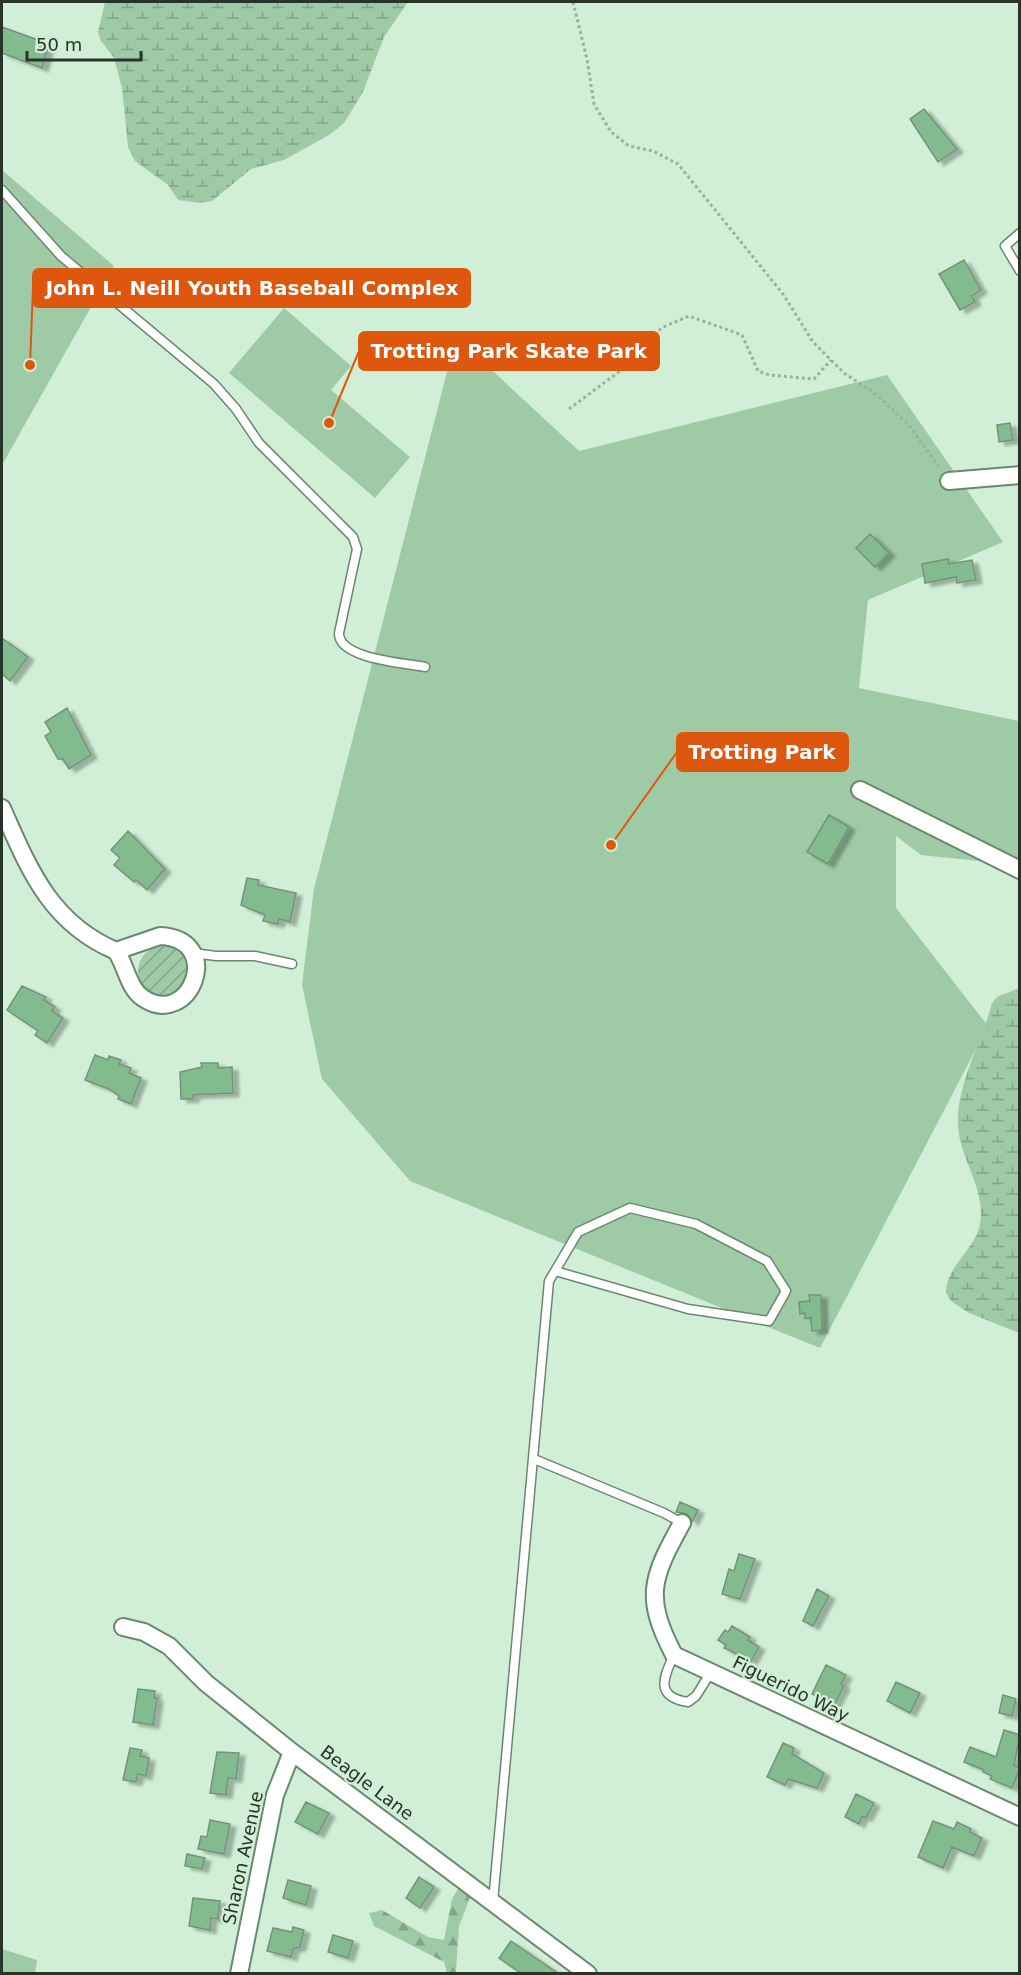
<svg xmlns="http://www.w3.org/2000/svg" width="1021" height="1975" font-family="'DejaVu Sans',sans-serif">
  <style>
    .forest { fill: url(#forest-firs) }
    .wetland { fill: url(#wetland-marsh) }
    .park { fill: #9ecaa6 }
    .garden { fill: url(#garden-furrows) }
    .building { fill: #82bc8e; stroke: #76917b; stroke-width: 1.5; filter: url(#shadow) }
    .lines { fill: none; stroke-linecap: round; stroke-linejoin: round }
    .lane-casing { stroke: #6c8771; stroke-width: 11 }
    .street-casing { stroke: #6c8771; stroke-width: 20 }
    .path { stroke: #99b19d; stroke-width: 3; stroke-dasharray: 3 3; stroke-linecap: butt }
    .lane { stroke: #fff; stroke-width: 8 }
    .street { stroke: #fff; stroke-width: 16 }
    .labels { text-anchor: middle; stroke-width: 4.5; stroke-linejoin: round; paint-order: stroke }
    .street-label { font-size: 18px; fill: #28342a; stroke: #d1efd6 }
    .leader { fill: none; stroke: #de570e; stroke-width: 2 }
    .callout-dot { fill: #de570e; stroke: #d1efd6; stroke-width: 2 }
    .callout { fill: #de570e; stroke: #de570e; stroke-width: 2 }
    .callout-label { font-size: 20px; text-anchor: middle; font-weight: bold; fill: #fff }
  </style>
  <defs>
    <pattern id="forest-firs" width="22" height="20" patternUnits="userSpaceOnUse" patternTransform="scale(1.5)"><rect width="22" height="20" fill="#9ecaa6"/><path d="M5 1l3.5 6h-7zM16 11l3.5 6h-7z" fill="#81a587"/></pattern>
    <pattern id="wetland-marsh" width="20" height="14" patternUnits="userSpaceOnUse" patternTransform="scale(1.5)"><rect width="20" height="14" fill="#9ecaa6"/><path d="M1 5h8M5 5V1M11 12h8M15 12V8" fill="none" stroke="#81a587"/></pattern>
    <pattern id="garden-furrows" width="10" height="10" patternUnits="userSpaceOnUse" patternTransform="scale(1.5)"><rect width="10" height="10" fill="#9ecaa6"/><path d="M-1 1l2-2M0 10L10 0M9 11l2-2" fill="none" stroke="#81a587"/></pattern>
    <filter id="shadow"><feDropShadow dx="6" dy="3.5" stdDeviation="1.5" flood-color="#0004"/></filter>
  </defs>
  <rect width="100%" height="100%" fill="#d1efd6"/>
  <path class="forest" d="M 459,1887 L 471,1895 L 459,1926 L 456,1973 L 447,1973 L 444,1962 L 374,1926 L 369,1913 L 382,1910 L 428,1937 L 444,1940 L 452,1899 Z"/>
  <path class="wetland" d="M 105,2 L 408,2 L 384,37 L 363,92 L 344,123 L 329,135 L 284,160 L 251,169 L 212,201 L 200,203 L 178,200 L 168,185 L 135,161 L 128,147 L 122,88 L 114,58 L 101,41 L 98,32 Z
    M 1019,988 L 1019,1333 L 969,1313 L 951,1301 L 946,1293 C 946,1266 975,1250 980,1224 C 986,1188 960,1160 958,1126 C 956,1084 982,1043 992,1003 L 997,997 Z"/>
  <path class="park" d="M 2,170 L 114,266 L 2,465 Z
    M 284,308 L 351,366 L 331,390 L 410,457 L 375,498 L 229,373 Z
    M 456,337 L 579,451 L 887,375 L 1003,542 L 868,600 L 859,688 L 1019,721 L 1019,865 L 921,855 L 896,836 L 896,908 L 988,1026 L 820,1348 L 410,1181 L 322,1079 L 302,985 L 314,889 Z
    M 2,1949 L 37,1960 L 35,1973 L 2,1973 Z"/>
  <path class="garden" d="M138 971a25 25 0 1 1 50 0a25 25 0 1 1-50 0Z"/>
  <path class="building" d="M 2,27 L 49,44 L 42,68 L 2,53 Z
    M 924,109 L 957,149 L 938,162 L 910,119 Z
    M 964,260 L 981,290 L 972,296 L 975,302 L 960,310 L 939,274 Z
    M 1010,423 L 1013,440 L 999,442 L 997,425 Z
    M 870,534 L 889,553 L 875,567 L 856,548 Z
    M 948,559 L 949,564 L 972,560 L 976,580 L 957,583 L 956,577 L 925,583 L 922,564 Z
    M 2,638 L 28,657 L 10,681 L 2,674 Z
    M 67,708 L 91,755 L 69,769 L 63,759 L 58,759 L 45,736 L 51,732 L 45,722 Z
    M 829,815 L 849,827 L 828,864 L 807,852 Z
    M 128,831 L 165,869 L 147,890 L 136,880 L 134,882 L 114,865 L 120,858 L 111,850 Z
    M 247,878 L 259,880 L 258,885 L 296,893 L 290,922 L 279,919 L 278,924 L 263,921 L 265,915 L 241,905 Z
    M 22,986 L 46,997 L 44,1000 L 55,1007 L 52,1011 L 63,1018 L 47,1043 L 35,1035 L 38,1031 L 7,1010 Z
    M 95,1055 L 108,1060 L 109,1056 L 121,1060 L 119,1064 L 131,1068 L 129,1073 L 141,1078 L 131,1104 L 118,1099 L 119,1096 L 109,1089 L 85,1080 Z
    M 201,1063 L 218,1063 L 218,1068 L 232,1067 L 233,1093 L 193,1095 L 193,1099 L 181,1099 L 180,1072 L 202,1067 Z
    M 809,1295 L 821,1295 L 822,1330 L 812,1331 L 811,1318 L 805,1318 L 805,1313 L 800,1314 L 799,1302 L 810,1301 Z
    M 680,1502 L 698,1510 L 692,1522 L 687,1514 L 676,1512 Z
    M 739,1554 L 755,1559 L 740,1599 L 722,1594 L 729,1569 L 734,1571 Z
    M 817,1589 L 829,1596 L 813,1626 L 803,1621 Z
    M 732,1626 L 750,1637 L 748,1640 L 759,1647 L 751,1661 L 724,1648 L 726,1645 L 718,1640 L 725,1630 L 728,1632 Z
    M 826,1665 L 846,1675 L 841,1684 L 844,1686 L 834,1705 L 812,1694 Z
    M 896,1682 L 920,1693 L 910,1713 L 887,1701 Z
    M 138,1689 L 155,1691 L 154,1698 L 157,1698 L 153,1725 L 133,1722 Z
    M 1003,1695 L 1016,1699 L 1012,1716 L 999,1713 Z
    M 1004,1730 L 1020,1735 L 1014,1765 L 1020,1768 L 1012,1788 L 990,1779 L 992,1776 L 983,1772 L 984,1770 L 964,1762 L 970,1747 L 996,1757 Z
    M 783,1743 L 794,1748 L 792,1754 L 824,1773 L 817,1788 L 788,1779 L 785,1785 L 767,1777 Z
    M 130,1748 L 142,1750 L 140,1756 L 149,1758 L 146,1776 L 138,1774 L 136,1782 L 123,1780 Z
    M 217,1752 L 239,1753 L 236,1779 L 228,1778 L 226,1795 L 210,1793 Z
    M 856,1794 L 874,1803 L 866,1818 L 862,1816 L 859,1824 L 845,1817 Z
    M 306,1802 L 329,1813 L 318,1834 L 295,1822 Z
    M 210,1820 L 230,1824 L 224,1854 L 198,1849 L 201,1836 L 207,1837 Z
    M 933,1821 L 954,1829 L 957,1822 L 971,1829 L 970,1832 L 982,1838 L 974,1856 L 952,1847 L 943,1868 L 918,1857 Z
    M 187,1854 L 205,1858 L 202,1869 L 185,1866 Z
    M 419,1877 L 434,1887 L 420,1908 L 406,1898 Z
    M 288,1880 L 311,1886 L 306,1905 L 283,1898 Z
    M 193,1898 L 220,1901 L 218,1919 L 211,1918 L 210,1930 L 189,1926 Z
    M 293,1927 L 304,1930 L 300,1947 L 293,1949 L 291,1957 L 267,1951 L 273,1928 L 292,1932 Z
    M 333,1935 L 353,1941 L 348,1958 L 328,1952 Z
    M 511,1941 L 559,1974 L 522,1974 L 499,1958 Z"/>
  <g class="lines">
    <g class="lane-casing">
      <path id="lane" d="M 2,190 L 61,256 L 214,384 L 236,409 L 259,443 L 353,537 L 357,549 L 339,633 C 338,659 405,663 425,667
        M 1020,233 L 1005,246 L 1020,271
        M 193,953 L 216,956 L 255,956 L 292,964
        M 534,1459 L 664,1513 L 682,1523
        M 674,1655 C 663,1678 655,1697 688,1702 L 696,1696 L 711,1672
        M 493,1902 L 549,1281 L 555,1271 L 688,1309 L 769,1321 L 786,1291 L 767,1261 L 696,1224 L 630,1208 L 578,1232 L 555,1271"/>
    </g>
    <g class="street-casing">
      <path id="street" d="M 949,481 L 1020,475
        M 860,790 L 1020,870
        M 2,808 C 29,869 50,923 116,951
        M 160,936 C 226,939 190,1030 143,998 C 128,988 126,965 116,951 Z
        M 682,1523 C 651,1579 644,1597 674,1655 L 1020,1817
        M 123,1627 L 144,1632 L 169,1646 L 206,1683 L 292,1752 L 588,1974
        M 239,1974 L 275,1795 L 292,1752"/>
    </g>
    <path class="path" d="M 573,2 L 587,59 L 594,104 L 611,132 L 629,146 L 653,151 L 678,164 L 783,294 L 813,342 L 844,373 L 877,395 L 909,425 L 941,470
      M 569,409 L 624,368 L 641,346 L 663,327 L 689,316 L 742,335 L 758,371 L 769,375 L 814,379 L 831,360"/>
    <use href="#lane" class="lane"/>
    <use href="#street" class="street"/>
  </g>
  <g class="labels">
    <g class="street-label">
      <text transform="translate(791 1689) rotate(26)" y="6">Figuerido Way</text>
      <text transform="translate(367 1783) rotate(37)" y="6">Beagle Lane</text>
      <text transform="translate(243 1858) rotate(-78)" y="6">Sharon Avenue</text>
    </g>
  </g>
  <path class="leader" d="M30 365L33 288M329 423L359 351M611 845L677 752"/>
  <g class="callout-dot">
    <circle cx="30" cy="365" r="6"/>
    <circle cx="329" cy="423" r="6"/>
    <circle cx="611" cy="845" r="6"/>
  </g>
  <g class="callout">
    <rect x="33" y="269" width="437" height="38" rx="6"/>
    <rect x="359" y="332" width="300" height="38" rx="6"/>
    <rect x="677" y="733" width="171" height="38" rx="6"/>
  </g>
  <g class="callout-label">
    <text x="252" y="295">John L. Neill Youth Baseball Complex</text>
    <text x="509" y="358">Trotting Park Skate Park</text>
    <text x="762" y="759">Trotting Park</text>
  </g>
  <rect width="1021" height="1975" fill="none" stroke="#28342a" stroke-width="6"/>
  <path d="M27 51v9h114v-9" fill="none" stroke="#28342a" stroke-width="3"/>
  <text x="36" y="51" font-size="18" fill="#28342a" stroke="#d1efd6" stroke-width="4.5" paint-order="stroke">50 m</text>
</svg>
